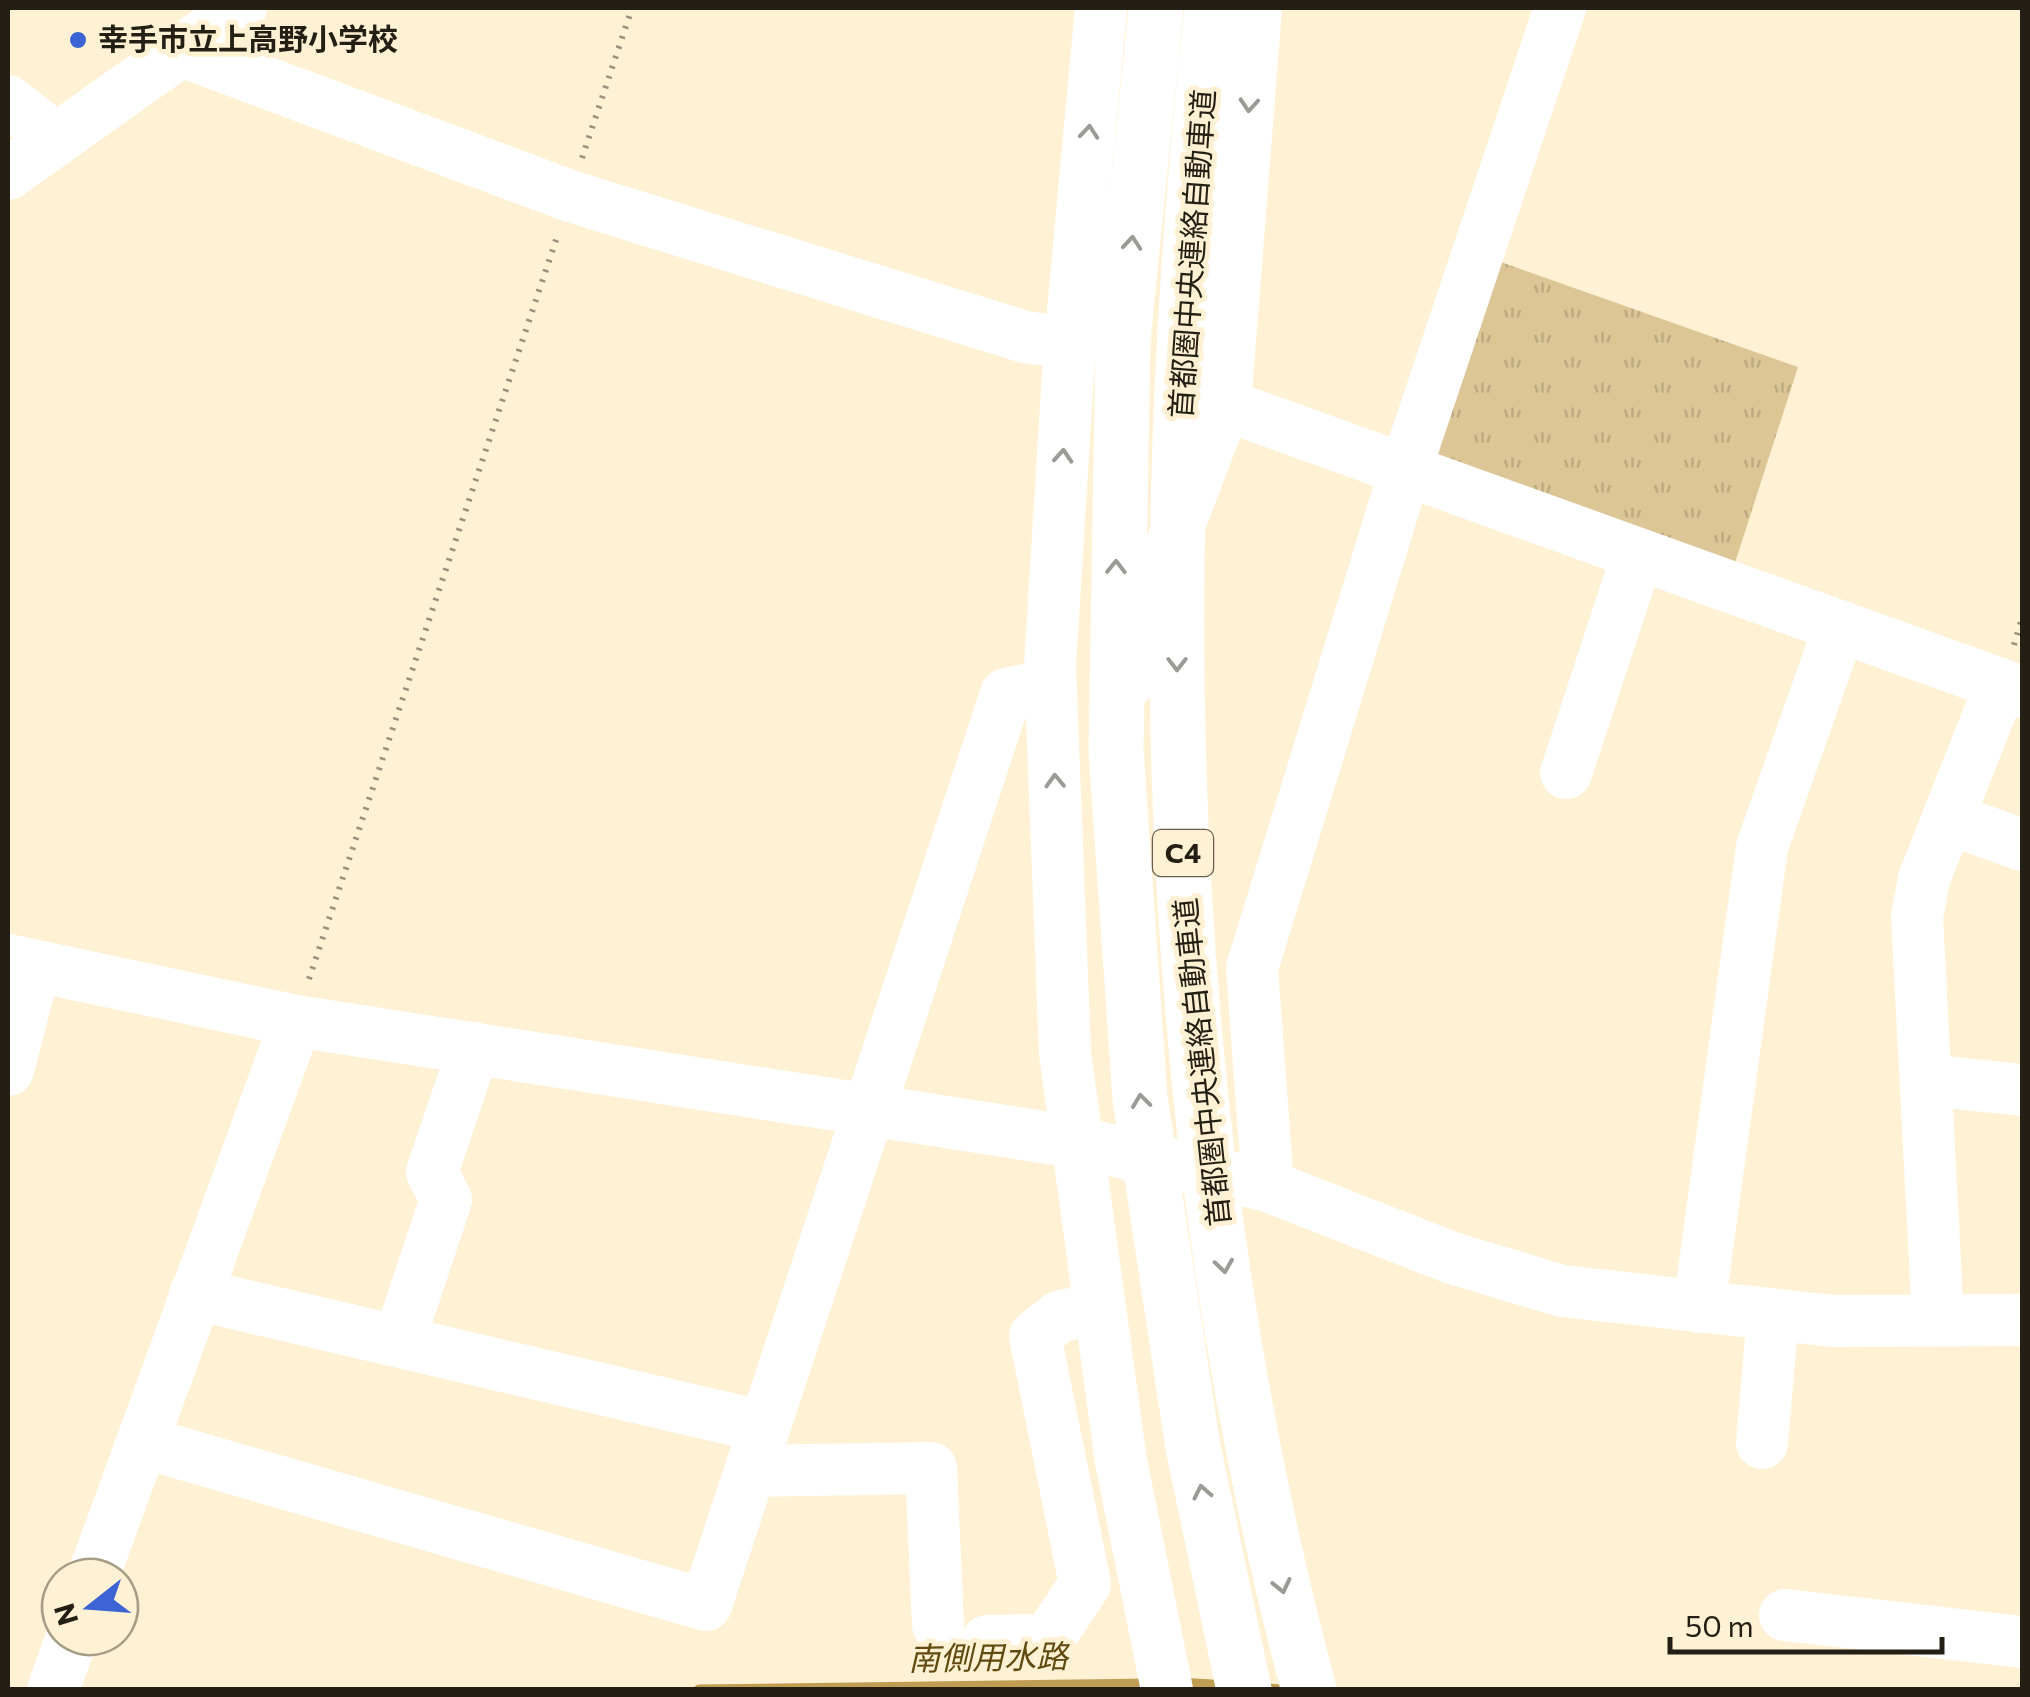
<svg xmlns="http://www.w3.org/2000/svg" width="2030" height="1697" font-family="Commissioner,'Noto Sans JP',sans-serif">
  <style>
    .grass { fill: url(#grass-tufts) }
    .lines { fill: none; stroke-linecap: round; stroke-linejoin: round }
    .stream { stroke: #bf9e54; stroke-width: 11 }
    .path { stroke: #9a907b; stroke-width: 6; stroke-dasharray: 2.5 8; stroke-linecap: butt }
    .minor { stroke: #fff; stroke-width: 52 }
    .highway { stroke: #fff; stroke-width: 55 }
    .oneway { stroke: #9c9a95 }
    .poi-dot { fill: #3c64d5; stroke: #fff1d3; stroke-width: 4 }
    .labels { text-anchor: middle; stroke-width: 10; stroke-linejoin: round; paint-order: stroke }
    .shield { fill: #fff1d3; stroke: #665e4d; stroke-width: 2.5 }
    .shield-label { font-size: 28px; font-weight: bold; fill: #241f14 }
    .poi-label { font-size: 30px; font-weight: bold; fill: #241f14; stroke: #fff1d3; text-anchor: start }
    .street-label { font-size: 30px; fill: #241f14; stroke: #fff1d3 }
    .water-label { font-size: 32px; font-style: italic; fill: #604a10; stroke: #fff1d3 }
  </style>
  <defs>
    <pattern id="grass-tufts" width="24" height="20" patternUnits="userSpaceOnUse" patternTransform="scale(2.5)"><rect width="24" height="20" fill="#dcc696"/><path d="M3 7l-1-3M5 7V3M7 7l1-3M15 17l-1-3M17 17v-4M19 17l1-3" fill="none" stroke="#bdaa80"/></pattern>
  </defs>
  <rect width="100%" height="100%" fill="#fff1d3"/>
  <path class="grass" d="M 1495,260 L 1798,367 L 1733,569 L 1433,469 Z"/>
  <g class="lines">
    <path class="stream" d="M 1178,1683 L 1229,1686
      M 1258,1688 L 1279,1690
      M 699,1690 L 1154,1684"/>
    <path class="path" d="M 582,158 L 632,8
      M 2014,645 L 2022,618
      M 309,979 L 557,237"/>
    <path class="minor" d="M 1101,8 L 1070,343 L 1050,665 L 1065,1053 L 1121,1461 L 1167,1690
      M 179,50 L 570,196 L 1025,337 L 1070,343
      M 8,101 L 56,139
      M 8,174 L 241,8
      M 1225,405 L 2022,692
      M 1128,683 L 1145,614 L 1225,405 L 1256,8
      M 1566,773 L 1638,554
      M 1948,818 L 2022,845
      M 8,960 L 296,1021 L 1075,1142 L 1268,1186 L 1452,1258 L 1562,1291 L 1833,1321 L 2022,1320
      M 8,1070 L 35,966
      M 1926,1080 L 2022,1090
      M 1268,1186 L 1252,968 L 1405,471 L 1560,8
      M 195,1294 L 764,1427
      M 1699,1307 L 1762,847 L 1840,626
      M 1938,1319 L 1917,917 L 1924,879 L 2001,684
      M 399,1341 L 446,1200 L 432,1172 L 474,1048
      M 142,1442 L 706,1605 L 1006,694 L 1051,685
      M 1762,1443 L 1773,1315
      M 750,1471 L 931,1468 L 938,1625
      M 93,1577 L 296,1021
      M 1785,1615 L 2022,1642
      M 987,1641 L 1048,1640 L 1085,1584 L 1035,1336 L 1060,1316 L 1099,1309
      M 53,1690 L 72,1637"/>
    <path class="highway" d="M 1156,8 L 1123,341 L 1116,751 L 1140,1098 L 1193,1447 L 1244,1690
      M 1212,8 C 1150,566 1163,1144 1309,1690"/>
  </g>
  <defs><path id="oneway-chevron" d="M-2-3.5L2.5 0L-2 3.5" fill="none" stroke-width="1.6" stroke-linecap="round" stroke-linejoin="round" transform="scale(2.5)"/></defs>
  <g class="oneway">
    <use href="#oneway-chevron" transform="translate(1249 105) rotate(94)"/>
    <use href="#oneway-chevron" transform="translate(1089 132) rotate(-85)"/>
    <use href="#oneway-chevron" transform="translate(1132 243) rotate(-85)"/>
    <use href="#oneway-chevron" transform="translate(1063 456) rotate(-86)"/>
    <use href="#oneway-chevron" transform="translate(1116 567) rotate(-89)"/>
    <use href="#oneway-chevron" transform="translate(1177 664) rotate(90)"/>
    <use href="#oneway-chevron" transform="translate(1055 781) rotate(-92)"/>
    <use href="#oneway-chevron" transform="translate(1141 1101) rotate(-97)"/>
    <use href="#oneway-chevron" transform="translate(1224 1266) rotate(82)"/>
    <use href="#oneway-chevron" transform="translate(1202 1492) rotate(-101)"/>
    <use href="#oneway-chevron" transform="translate(1282 1586) rotate(77)"/>
  </g>
  <circle class="poi-dot" cx="78" cy="40" r="10"/>
  <g class="labels">
    <rect class="shield" x="1153" y="830" width="60" height="46" rx="8"/>
    <g class="shield-label">
      <text x="1183" y="863">C4</text>
    </g>
    <g class="poi-label">
      <text x="98" y="50">幸手市立上高野小学校</text>
    </g>
    <g class="street-label">
      <text transform="translate(1193 254) rotate(-86)" y="10">首都圏中央連絡自動車道</text>
      <text transform="translate(1203 1062) rotate(-96)" y="10">首都圏中央連絡自動車道</text>
    </g>
    <g class="water-label">
      <text transform="translate(988 1658) rotate(-1)" y="11">南側用水路</text>
    </g>
  </g>
  <rect width="2030" height="1697" fill="none" stroke="#241f14" stroke-width="20"/>
  <g transform="translate(90 1607) rotate(253)"><circle r="48" fill="#fff1d3" stroke="#a79d87" stroke-width="2.5"/>
  <path d="M0-8L18 38L0 25L-18 38Z" fill="#3c64d5"/>
  <text y="-15" font-size="28" font-weight="bold" text-anchor="middle" fill="#241f14">N</text>
  </g>
  <path d="M1670 1637v15h272v-15" fill="none" stroke="#241f14" stroke-width="5"/>
  <text x="1685" y="1637" font-size="30" fill="#241f14" stroke="#fff1d3" stroke-width="8" paint-order="stroke">50 m</text>
</svg>
